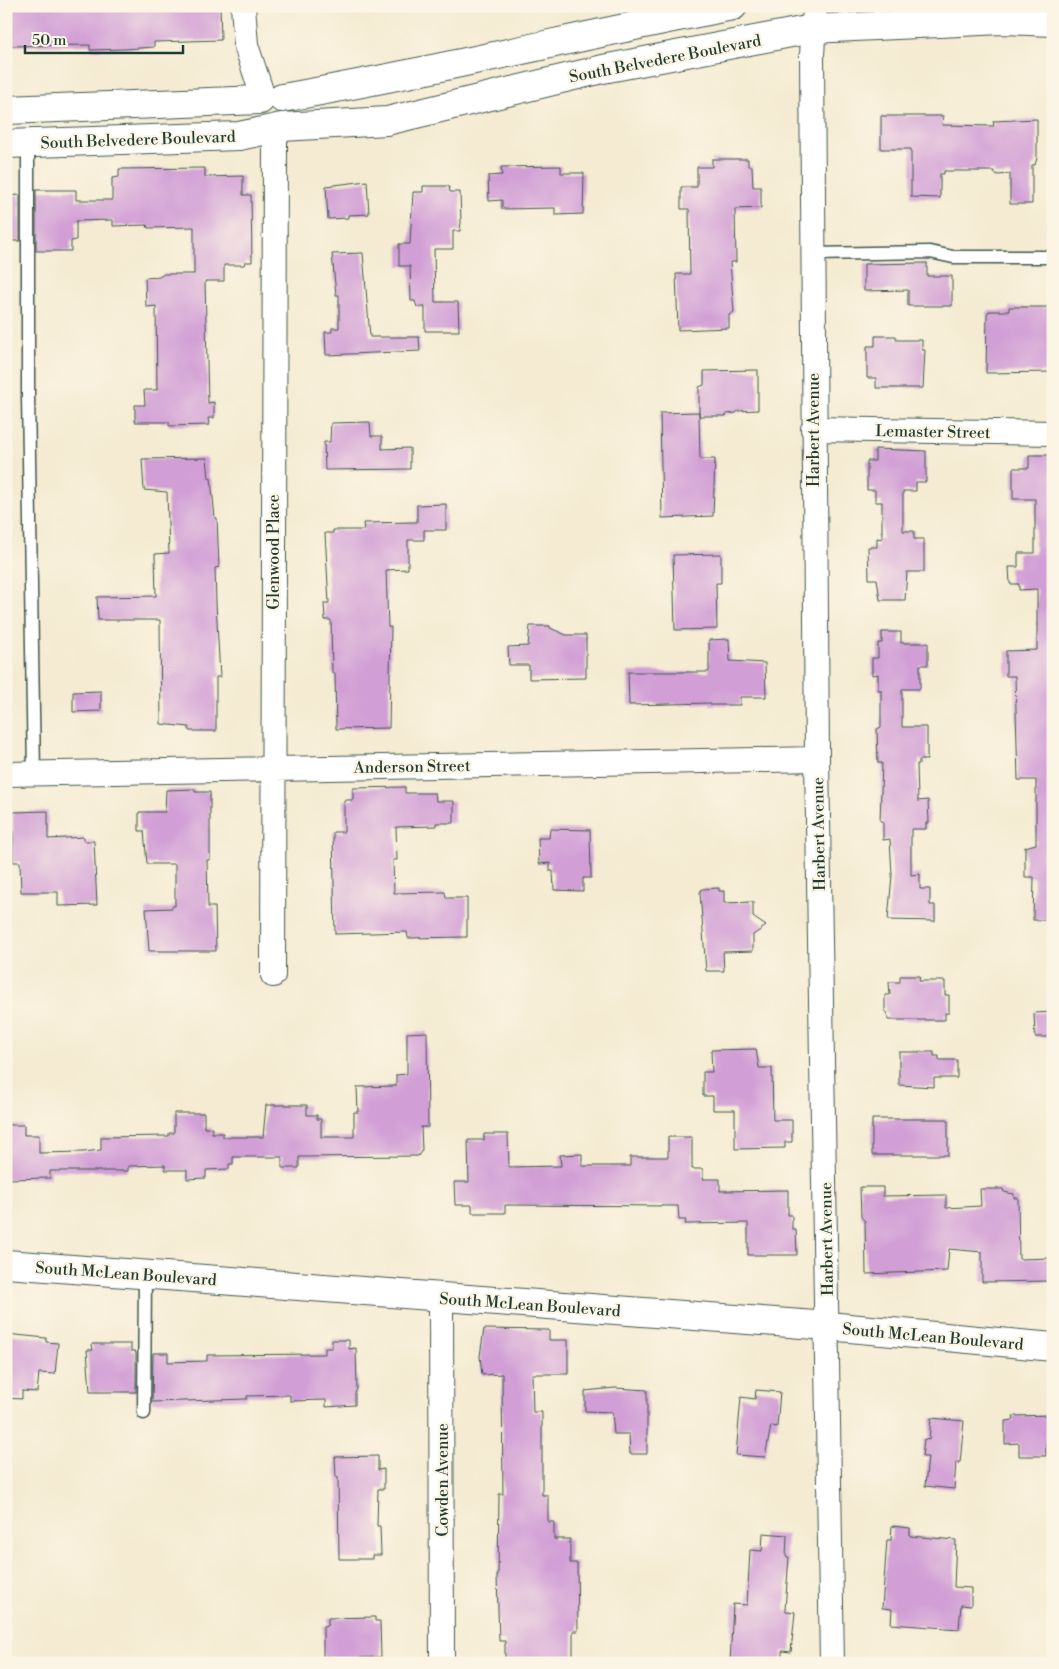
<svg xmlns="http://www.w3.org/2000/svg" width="1059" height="1669" font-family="'Libre Bodoni',serif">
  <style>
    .building { fill: #d19fd6 }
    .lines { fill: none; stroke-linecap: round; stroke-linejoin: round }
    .lane-casing { stroke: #3f574c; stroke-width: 15 }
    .street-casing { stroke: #3f574c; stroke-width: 26 }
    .secondary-casing { stroke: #3f574c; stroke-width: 30 }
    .lane { stroke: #fff; stroke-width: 12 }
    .street { stroke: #fff; stroke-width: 24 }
    .secondary { stroke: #fff; stroke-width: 28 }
    .labels { text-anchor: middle; stroke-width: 4.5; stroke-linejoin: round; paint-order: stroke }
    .street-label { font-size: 16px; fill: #1f3d34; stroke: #fcf5e5 }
  </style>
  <rect width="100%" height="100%" fill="#fcf5e5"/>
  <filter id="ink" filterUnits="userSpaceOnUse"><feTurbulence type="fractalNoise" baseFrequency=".02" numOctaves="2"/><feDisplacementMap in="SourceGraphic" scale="10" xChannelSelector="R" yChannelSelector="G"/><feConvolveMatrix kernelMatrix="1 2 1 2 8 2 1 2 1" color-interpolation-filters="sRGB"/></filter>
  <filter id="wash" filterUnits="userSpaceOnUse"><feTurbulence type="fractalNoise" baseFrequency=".0096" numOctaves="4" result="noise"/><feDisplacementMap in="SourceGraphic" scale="20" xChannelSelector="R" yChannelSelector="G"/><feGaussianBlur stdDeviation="1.12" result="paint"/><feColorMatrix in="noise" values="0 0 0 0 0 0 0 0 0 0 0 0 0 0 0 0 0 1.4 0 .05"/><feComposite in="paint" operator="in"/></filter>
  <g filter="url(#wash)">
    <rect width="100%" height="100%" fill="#f4ebd2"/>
    <g id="blocks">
      <path class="building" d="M 6,6 L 220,6 L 221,40 L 154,42 L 154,47 L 125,49 L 90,50 L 90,45 L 6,46 Z
        M 881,116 L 943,116 L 942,125 L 994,126 L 993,121 L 1037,119 L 1037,158 L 1035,165 L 1032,165 L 1032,204 L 1010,204 L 1010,174 L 998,175 L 994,173 L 994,171 L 944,171 L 944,174 L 940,174 L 940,198 L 911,197 L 911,149 L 881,149 Z
        M 712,159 L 748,159 L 748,166 L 752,166 L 753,187 L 761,187 L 761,208 L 735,209 L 736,262 L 730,262 L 734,312 L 729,315 L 729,328 L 678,330 L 676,274 L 690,274 L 689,209 L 681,209 L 681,187 L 697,187 L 697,167 L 712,167 Z
        M 561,166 L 561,173 L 584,173 L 583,214 L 555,215 L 555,208 L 502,209 L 502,200 L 489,201 L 488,176 L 502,175 L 501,167 Z
        M 205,168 L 205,177 L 243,176 L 243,195 L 251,195 L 252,262 L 245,262 L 244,265 L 224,265 L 224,281 L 205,281 L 208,403 L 214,402 L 214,418 L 208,418 L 209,425 L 169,426 L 169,422 L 135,422 L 135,405 L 145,405 L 144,390 L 157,390 L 156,306 L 146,307 L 145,278 L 159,277 L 164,274 L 194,274 L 194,227 L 148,228 L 147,225 L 113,226 L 113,220 L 76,221 L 76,240 L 71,241 L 71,251 L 36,251 L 36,190 L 76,190 L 76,200 L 112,200 L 112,178 L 119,177 L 119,169 Z
        M 367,181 L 369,214 L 348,215 L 348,218 L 328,219 L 326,186 Z
        M 423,186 L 449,186 L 450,192 L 460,192 L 461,222 L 460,231 L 453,231 L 453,249 L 434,249 L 435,302 L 458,302 L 459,331 L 425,331 L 425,307 L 417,307 L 415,301 L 411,301 L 410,266 L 399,266 L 399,244 L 410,244 L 413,192 L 423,192 Z
        M 20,195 L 20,241 L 6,241 L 6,196 Z
        M 363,253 L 370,337 L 419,337 L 420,351 L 326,355 L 325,332 L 332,332 L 332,328 L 339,328 L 339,295 L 336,295 L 332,254 Z
        M 927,263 L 927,276 L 952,276 L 952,306 L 908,306 L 908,290 L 864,291 L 864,264 Z
        M 1009,307 L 1053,307 L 1053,372 L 986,373 L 987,314 L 989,311 L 1009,311 Z
        M 875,336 L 896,336 L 896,340 L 922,340 L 922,350 L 925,350 L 923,388 L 876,388 L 876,378 L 867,378 L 867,346 L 875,346 Z
        M 758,370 L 758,410 L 738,411 L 736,413 L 726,414 L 726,416 L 699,416 L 699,387 L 704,385 L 704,371 Z
        M 699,412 L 700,459 L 715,459 L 713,516 L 662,518 L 660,413 Z
        M 370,422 L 371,436 L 382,436 L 382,449 L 410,448 L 410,469 L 325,470 L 324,442 L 330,442 L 331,423 Z
        M 875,449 L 926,451 L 926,482 L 916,482 L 916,491 L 903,491 L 903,531 L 914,531 L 914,539 L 924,539 L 924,572 L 907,572 L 905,600 L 880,600 L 877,579 L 869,579 L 868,547 L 877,547 L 877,538 L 882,539 L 882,502 L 875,502 L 875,490 L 867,490 L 867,461 L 875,461 Z
        M 1029,455 L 1053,455 L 1053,920 L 1033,920 L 1034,877 L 1025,877 L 1025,847 L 1036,844 L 1036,780 L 1018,780 L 1015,676 L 1006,676 L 1006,651 L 1037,650 L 1037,589 L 1019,590 L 1019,584 L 1010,584 L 1009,567 L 1018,567 L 1018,553 L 1035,553 L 1035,499 L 1013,499 L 1013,468 L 1029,468 Z
        M 207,458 L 209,478 L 211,478 L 215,518 L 217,518 L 219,567 L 215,568 L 216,603 L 220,677 L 216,677 L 216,731 L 189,731 L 189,727 L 161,724 L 160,620 L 98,620 L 97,597 L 156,596 L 155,554 L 169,553 L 167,492 L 144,490 L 142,459 Z
        M 446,504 L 446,530 L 424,530 L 424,540 L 408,540 L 408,569 L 386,570 L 388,627 L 391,627 L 389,728 L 336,729 L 335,673 L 332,673 L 331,620 L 325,620 L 324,603 L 329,603 L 325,533 L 333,533 L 333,530 L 364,530 L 363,523 L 417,522 L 417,505 Z
        M 721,554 L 721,583 L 716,583 L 717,629 L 675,630 L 673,555 Z
        M 530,626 L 550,626 L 550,628 L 566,635 L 586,635 L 586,678 L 529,679 L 529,665 L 509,665 L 508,647 L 528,646 Z
        M 882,632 L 901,632 L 901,643 L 928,643 L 928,665 L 920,665 L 920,689 L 902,689 L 902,727 L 927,727 L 927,760 L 919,760 L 919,764 L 917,764 L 918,801 L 928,800 L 929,823 L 926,823 L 926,829 L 911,829 L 911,875 L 920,874 L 920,889 L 930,889 L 930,905 L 935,905 L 935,921 L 888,920 L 892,875 L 890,839 L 883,840 L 883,821 L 880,821 L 882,763 L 878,763 L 877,729 L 881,727 L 881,690 L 878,690 L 878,674 L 872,675 L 872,658 L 878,658 L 878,643 L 882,643 Z
        M 729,639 L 730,661 L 765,663 L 766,697 L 740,697 L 740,705 L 710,705 L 710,703 L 629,705 L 628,672 L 709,672 L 709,640 Z
        M 101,691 L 101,711 L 73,712 L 73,692 Z
        M 405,787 L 405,793 L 435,793 L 436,801 L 454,801 L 454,823 L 436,823 L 436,826 L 396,827 L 397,860 L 393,860 L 394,893 L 445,892 L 446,898 L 467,898 L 467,937 L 408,938 L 407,932 L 335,934 L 333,832 L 344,832 L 344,800 L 353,800 L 353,788 Z
        M 195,789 L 195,792 L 210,792 L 210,860 L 207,860 L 208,907 L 215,907 L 216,951 L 149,951 L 146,909 L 172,908 L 172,906 L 175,906 L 175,864 L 147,864 L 144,831 L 139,831 L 139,812 L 165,812 L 166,790 Z
        M 48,811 L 48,839 L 84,837 L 84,841 L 94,841 L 97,905 L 58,906 L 58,892 L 21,892 L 20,862 L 13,862 L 13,812 Z
        M 550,829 L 590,830 L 591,878 L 583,878 L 583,891 L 554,890 L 553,871 L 550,871 L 550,863 L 539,864 L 538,838 L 549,838 Z
        M 719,888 L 719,891 L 724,891 L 724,903 L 753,902 L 753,917 L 766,926 L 753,935 L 753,951 L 723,952 L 724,971 L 706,971 L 700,892 L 702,889 Z
        M 900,976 L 920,976 L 919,981 L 945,981 L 945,995 L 949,995 L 949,1013 L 945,1013 L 945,1020 L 888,1020 L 887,1012 L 885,1012 L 885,995 L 890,995 L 889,982 L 900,982 Z
        M 1053,1012 L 1053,1037 L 1035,1037 L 1034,1013 Z
        M 427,1032 L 428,1127 L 421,1127 L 422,1150 L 418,1156 L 299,1157 L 299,1168 L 282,1168 L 282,1157 L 233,1157 L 233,1164 L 229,1164 L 229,1169 L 206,1170 L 206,1178 L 187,1179 L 187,1170 L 165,1170 L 165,1165 L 128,1166 L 128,1171 L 50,1171 L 50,1178 L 6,1179 L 6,1125 L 24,1125 L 24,1135 L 39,1135 L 39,1153 L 83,1152 L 101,1150 L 101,1137 L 169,1136 L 169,1133 L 174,1133 L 174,1113 L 204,1113 L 204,1128 L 212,1128 L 212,1133 L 223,1133 L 223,1137 L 263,1137 L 266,1105 L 307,1105 L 307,1115 L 317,1115 L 317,1119 L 321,1119 L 321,1137 L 354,1137 L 354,1112 L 358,1112 L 357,1087 L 396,1086 L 396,1075 L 407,1074 L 407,1033 Z
        M 756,1049 L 759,1068 L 772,1068 L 773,1120 L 792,1120 L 792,1142 L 785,1142 L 785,1148 L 735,1149 L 735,1110 L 713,1110 L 713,1096 L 703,1096 L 703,1072 L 712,1072 L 711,1050 Z
        M 899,1052 L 934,1052 L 934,1056 L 939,1056 L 939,1060 L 957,1060 L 957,1078 L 934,1078 L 934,1087 L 899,1085 Z
        M 872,1119 L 948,1119 L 948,1155 L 872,1155 Z
        M 484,1134 L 508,1134 L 509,1167 L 561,1166 L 560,1155 L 582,1154 L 582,1166 L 630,1166 L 630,1157 L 668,1157 L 668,1137 L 692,1137 L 692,1169 L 703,1169 L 703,1179 L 720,1179 L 720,1191 L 788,1190 L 788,1215 L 792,1215 L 792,1229 L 796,1229 L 797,1255 L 748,1255 L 748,1223 L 685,1224 L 686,1220 L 679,1220 L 678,1206 L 505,1205 L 505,1213 L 472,1213 L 472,1205 L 455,1205 L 454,1182 L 469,1182 L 468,1140 L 484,1140 Z
        M 860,1187 L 883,1187 L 883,1196 L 946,1195 L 946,1208 L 981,1206 L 980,1189 L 1003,1189 L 1004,1192 L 1014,1194 L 1014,1198 L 1018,1198 L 1019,1259 L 1053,1258 L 1053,1281 L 982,1282 L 982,1252 L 949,1249 L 947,1271 L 866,1274 L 865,1221 L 861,1217 Z
        M 484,1329 L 549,1330 L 549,1340 L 568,1340 L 568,1374 L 532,1374 L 533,1412 L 542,1412 L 542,1495 L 548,1495 L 548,1522 L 554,1522 L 554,1539 L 570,1539 L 570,1563 L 577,1563 L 578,1631 L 573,1631 L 573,1663 L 505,1663 L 505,1641 L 499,1641 L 497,1575 L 498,1575 L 499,1494 L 503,1494 L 502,1374 L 482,1375 L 480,1356 Z
        M 6,1334 L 46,1338 L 46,1342 L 58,1343 L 55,1374 L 39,1373 L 37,1392 L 22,1391 L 22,1399 L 6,1398 Z
        M 332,1340 L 349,1340 L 349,1349 L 356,1348 L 357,1389 L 355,1393 L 355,1405 L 326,1407 L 326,1400 L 290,1401 L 290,1395 L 247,1396 L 247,1399 L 152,1402 L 153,1353 L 168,1353 L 168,1362 L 207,1361 L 207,1355 L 325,1354 L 325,1348 L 332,1348 Z
        M 92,1344 L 131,1344 L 131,1351 L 135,1351 L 136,1354 L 136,1392 L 90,1392 L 87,1350 L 93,1350 Z
        M 615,1388 L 647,1390 L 647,1454 L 630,1454 L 629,1434 L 614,1434 L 612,1412 L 585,1411 L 585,1391 Z
        M 756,1390 L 780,1392 L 777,1427 L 771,1426 L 765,1457 L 736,1455 L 741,1397 L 755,1399 Z
        M 1053,1415 L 1053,1443 L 1046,1443 L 1046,1456 L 1019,1456 L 1019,1443 L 1005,1444 L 1005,1421 L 1014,1420 L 1013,1416 Z
        M 931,1418 L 964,1421 L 960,1463 L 956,1462 L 954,1489 L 925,1486 L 928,1457 L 922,1457 L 924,1439 L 929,1440 Z
        M 378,1456 L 378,1470 L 384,1469 L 384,1489 L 378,1489 L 377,1526 L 380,1526 L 381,1555 L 372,1555 L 372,1559 L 339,1559 L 338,1477 L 336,1477 L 335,1457 Z
        M 892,1526 L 910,1528 L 910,1536 L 956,1540 L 954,1587 L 971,1588 L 971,1606 L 961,1605 L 959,1629 L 891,1624 L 892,1609 L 882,1608 L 887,1540 L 891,1540 Z
        M 763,1533 L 787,1535 L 786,1557 L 789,1557 L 785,1609 L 786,1611 L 795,1612 L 791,1652 L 782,1651 L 782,1663 L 730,1663 L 733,1604 L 747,1605 L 750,1550 L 762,1551 Z
        M 375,1617 L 375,1621 L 380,1621 L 381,1657 L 332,1659 L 331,1657 L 323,1657 L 323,1626 L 328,1625 L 328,1618 Z"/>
    </g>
  </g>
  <g filter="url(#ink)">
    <use href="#blocks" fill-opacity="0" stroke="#3f574c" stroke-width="1"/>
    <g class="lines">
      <g class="lane-casing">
        <path id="lane" d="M 28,143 L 28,395 L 34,774
          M 813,254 L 930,252 L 953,257 L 1053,257
          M 144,1413 L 145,1274"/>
      </g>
      <g class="street-casing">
        <path id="street" d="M 243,6 L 246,45 L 263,97
          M 815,6 L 812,55 L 817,759 L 832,1663
          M 813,429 L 1053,433
          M 6,774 L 817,759
          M 273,975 L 275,130
          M 441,1298 L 442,1663"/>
      </g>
      <g class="secondary-casing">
        <path id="secondary" d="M 282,98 C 433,72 582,35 733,6
          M 6,110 L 260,100
          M 6,144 L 239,136 L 282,127 L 387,121 L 603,69 L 812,29 L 1002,20 L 1053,22
          M 6,1264 L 828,1326 L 1053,1347"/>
      </g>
      <use href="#lane" class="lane"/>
      <use href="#street" class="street"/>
      <use href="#secondary" class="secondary"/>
    </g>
  </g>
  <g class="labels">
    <g class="street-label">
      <text transform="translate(665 58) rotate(-11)" y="6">South Belvedere Boulevard</text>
      <text transform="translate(138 139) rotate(-2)" y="6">South Belvedere Boulevard</text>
      <text transform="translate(813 430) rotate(-90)" y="6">Harbert Avenue</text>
      <text transform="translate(933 431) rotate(1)" y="6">Lemaster Street</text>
      <text transform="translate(273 552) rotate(-90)" y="6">Glenwood Place</text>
      <text transform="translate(412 766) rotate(-1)" y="6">Anderson Street</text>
      <text transform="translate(818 834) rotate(-91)" y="6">Harbert Avenue</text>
      <text transform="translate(826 1239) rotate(-91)" y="6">Harbert Avenue</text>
      <text transform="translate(126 1273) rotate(4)" y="6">South McLean Boulevard</text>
      <text transform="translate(530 1304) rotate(4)" y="6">South McLean Boulevard</text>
      <text transform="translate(933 1336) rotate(5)" y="6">South McLean Boulevard</text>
      <text transform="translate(442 1480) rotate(-90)" y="6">Cowden Avenue</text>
    </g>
  </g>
  <rect width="1059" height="1669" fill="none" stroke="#fcf5e5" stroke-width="25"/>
  <path d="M25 45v8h158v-8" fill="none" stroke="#1f3d34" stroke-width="2.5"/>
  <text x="32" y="45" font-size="15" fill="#1f3d34" stroke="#fcf5e5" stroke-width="4" paint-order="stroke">50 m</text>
</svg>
